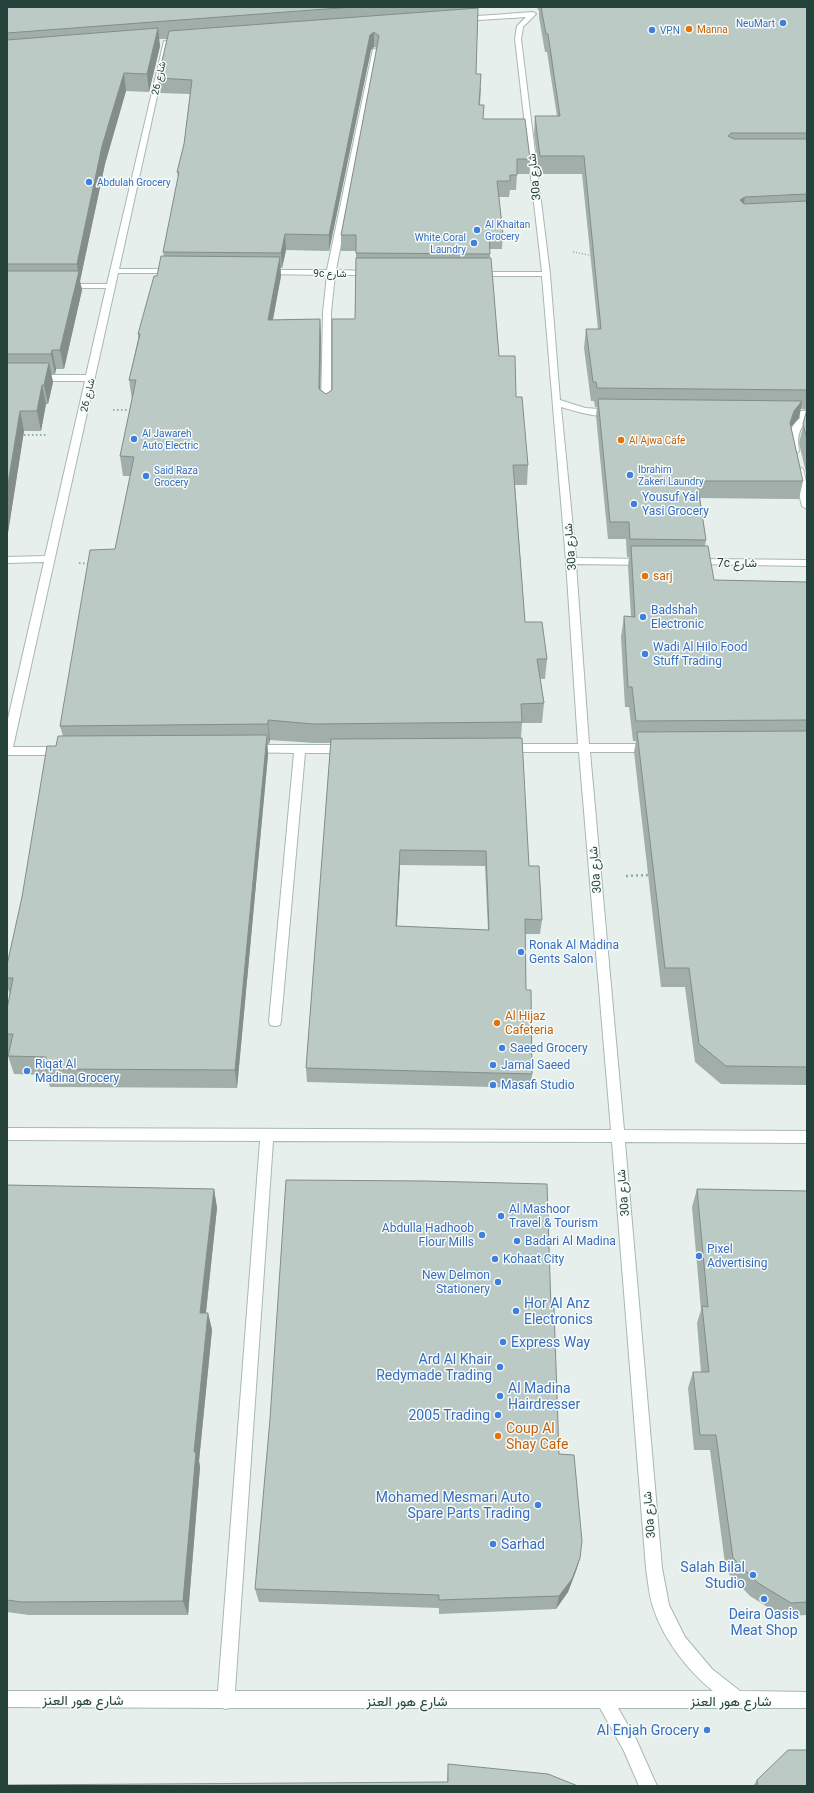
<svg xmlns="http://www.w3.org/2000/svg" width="814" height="1793" font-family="Roboto,Vazirmatn,sans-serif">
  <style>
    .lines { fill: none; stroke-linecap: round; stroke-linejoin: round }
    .minor-casing { stroke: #a8b8b2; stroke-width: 2 }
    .path-far2 { stroke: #86b3a5; stroke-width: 1.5; stroke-dasharray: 1 2; stroke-linecap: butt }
    .path-far1 { stroke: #86b3a5; stroke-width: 2; stroke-dasharray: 1.5 2.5; stroke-linecap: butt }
    .path { stroke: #86b3a5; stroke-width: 2.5; stroke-dasharray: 2 3; stroke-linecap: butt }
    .minor { fill: #fff; fill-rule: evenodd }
    .wall { fill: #a1aea9; fill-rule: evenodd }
    .shaded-wall { fill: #838d89 }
    .building { fill: #bbcac4; stroke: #838d89; fill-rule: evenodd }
    .shop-dot { fill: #3f7fe0; stroke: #f7fbf9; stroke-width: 1.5 }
    .food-dot { fill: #e8710a; stroke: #f7fbf9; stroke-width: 1.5 }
    .labels { text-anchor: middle; stroke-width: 3; stroke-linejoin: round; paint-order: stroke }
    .far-shop-label { font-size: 10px; fill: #366cbe; stroke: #f7fbf9; text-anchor: start }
    .far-food-label { font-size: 10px; fill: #c56008; stroke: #f7fbf9; text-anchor: start }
    .far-street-label { font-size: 10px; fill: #24423a; stroke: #f7fbf9 }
    .street-label { font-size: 12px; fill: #24423a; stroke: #f7fbf9 }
    .shop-label { font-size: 12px; fill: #366cbe; stroke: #f7fbf9; text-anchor: start }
    .food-label { font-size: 12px; fill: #c56008; stroke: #f7fbf9; text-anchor: start }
    .near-shop-label { font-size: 14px; fill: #366cbe; stroke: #f7fbf9; text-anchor: end }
    .near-food-label { font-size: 14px; fill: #c56008; stroke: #f7fbf9; text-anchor: start }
    .near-street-label { font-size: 14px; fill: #24423a; stroke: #f7fbf9 }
  </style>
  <rect width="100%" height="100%" fill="#e6efeb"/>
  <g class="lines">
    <g class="minor-casing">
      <path id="minor" d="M 533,12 L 536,14 L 523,27 L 521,39 L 550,274 L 560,400 L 585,408 L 613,410 L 618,413 C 609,422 572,410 561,407 L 576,558 L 644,559 L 649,562 L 644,565 L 576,564 L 589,744 L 650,744 L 654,745 L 656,748 L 654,751 L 650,752 L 590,752 L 624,1130 L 807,1131 L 807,1143 L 625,1142 L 662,1568 L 669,1605 L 685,1637 L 712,1669 L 740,1691 L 807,1692 L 807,1708 L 618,1708 L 636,1739 L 657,1786 L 639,1786 L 624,1751 L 600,1708 L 230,1708 L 226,1709 L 222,1708 L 7,1707 L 7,1691 L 218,1691 L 260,1141 L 7,1140 L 7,1128 L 611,1130 L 579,752 L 506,752 L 502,751 L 500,748 L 502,745 L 506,744 L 578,744 L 566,561 L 542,276 L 477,276 L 473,274 L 477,272 L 542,272 L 515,39 L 517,26 L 526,17 L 463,21 L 460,19 L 463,17 ZM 273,1141 L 612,1142 L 646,1568 C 648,1581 649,1595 653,1607 C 663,1639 688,1671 713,1691 L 235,1691 Z
        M 164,41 L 169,42 L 119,269 L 175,269 L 179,271 L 175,273 L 118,273 L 13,747 L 62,747 L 66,748 L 68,751 L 66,754 L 62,755 L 7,755 L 7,723 L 44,562 L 7,563 L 7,557 L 45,556 L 85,381 L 7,381 L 7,375 L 86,375 L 106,288 L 66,288 L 62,286 L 66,284 L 107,284 Z
        M 373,49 L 378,50 L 336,270 L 371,271 L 375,273 L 371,275 L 335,275 L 331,312 L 331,409 L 326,412 L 321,409 L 323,312 L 327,275 L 265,274 L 261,272 L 265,270 L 327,270 Z
        M 783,411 L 807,411 L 807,421 C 798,429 797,439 799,451 L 797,453 L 791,453 L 789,451 C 787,437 790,426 801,417 L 780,416 L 778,414 Z
        M 798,466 L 803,469 L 807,486 L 807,509 L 802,506 L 793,469 Z
        M 694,559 L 807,560 L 807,566 L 690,564 L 689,562 L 690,560 Z
        M 252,745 L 346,745 L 350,746 L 352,749 L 350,752 L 346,753 L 305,753 L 281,1021 L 280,1025 L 275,1026 L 270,1025 L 269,1021 L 294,753 L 248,752 L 246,749 L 248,746 Z"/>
    </g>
    <path class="path-far2" d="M 573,252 L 593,256"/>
    <path class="path-far1" d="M 113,410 L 132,410
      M 20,435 L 47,435
      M 79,563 L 90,564"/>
    <path class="path" d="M 626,876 L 651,875"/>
    <use href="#minor" class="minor"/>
  </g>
  <path class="wall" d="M 7,7 L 478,7 L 476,74 L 481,89 L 480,105 L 483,119 L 530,159 L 529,174 L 517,174 L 516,190 L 510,190 L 509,197 L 499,197 L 503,234 L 502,249 L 490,249 L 490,258 L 499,356 L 516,397 L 528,465 L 527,485 L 515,485 L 525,622 L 547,659 L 545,679 L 540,679 L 544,703 L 542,723 L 522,723 L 521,738 L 529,866 L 542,920 L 540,934 L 525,934 L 526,990 L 532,1074 L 531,1088 L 307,1082 L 306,1068 L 331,743 L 314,743 L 270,740 L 269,744 L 267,744 L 268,755 L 237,1088 L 50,1087 L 46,1075 L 14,1074 L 8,1056 L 9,1053 L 7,1048 L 7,1009 L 10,995 L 7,986 L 7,965 L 56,746 L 63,736 L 60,726 L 115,549 L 130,476 L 123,476 L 120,456 L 132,400 L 129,380 L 138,339 L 138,334 L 164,256 L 163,252 L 178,178 L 177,172 L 184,144 L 190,94 L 160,93 L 158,78 L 167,39 L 159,39 L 160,46 L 149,92 L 126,91 L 105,164 L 80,281 L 82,290 L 64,369 L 56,369 L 55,374 L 51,374 L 53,382 L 48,404 L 46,404 L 41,431 L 24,431 L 7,539 ZM 374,47 L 377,48 L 341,235 L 341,251 L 356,251 L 355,319 L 332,390 L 326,394 L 320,390 L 321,338 L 320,319 L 273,320 L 281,276 L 280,268 L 282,268 L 286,250 L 329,251 L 371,50 ZM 400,865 L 485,866 L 488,930 L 397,926 Z
    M 537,7 L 807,7 L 807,477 L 799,443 L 807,410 L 801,409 L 799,418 L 791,427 L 803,481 L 799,499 L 700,498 L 706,540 L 705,546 L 714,580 L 807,582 L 807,1085 L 721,1084 L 695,1062 L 685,987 L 661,987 L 634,752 L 636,741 L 633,741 L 629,707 L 625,707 L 621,637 L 624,616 L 631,617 L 628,566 L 629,557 L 627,557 L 626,539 L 608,539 L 596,416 L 597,407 L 595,407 L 594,401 L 591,401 L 584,348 L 586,329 L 598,329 L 582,174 L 539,174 L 534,134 L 535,116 L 557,116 L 547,52 L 545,52 L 539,17 L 539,10 L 538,10 Z
    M 7,1185 L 214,1189 L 217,1208 L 206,1313 L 208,1313 L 212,1330 L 199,1461 L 200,1467 L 188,1615 L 29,1615 L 7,1612 Z
    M 697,1189 L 807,1191 L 807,1615 L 782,1616 L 750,1596 L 726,1571 L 710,1450 L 694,1450 L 688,1388 L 693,1372 L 701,1372 L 697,1323 L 701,1310 L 692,1207 Z
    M 551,1308 L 559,1454 L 580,1558 L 576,1571 L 568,1592 L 556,1609 L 439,1614 L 439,1608 L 259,1602 L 255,1589 Z
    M 448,1764 L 578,1786 L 447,1782 Z
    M 757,1780 L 807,1786 L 753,1786 Z"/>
  <path class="shaded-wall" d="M 158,28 L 160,46 L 149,92 L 147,74 Z
    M 374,32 L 374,47 L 371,50 L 329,251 L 329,235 L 370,35 Z
    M 124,73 L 126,91 L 105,164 L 80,281 L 82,290 L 64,369 L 60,350 L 78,273 L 77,264 L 102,146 Z
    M 745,197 L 742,216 L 740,200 Z
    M 285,234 L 286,250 L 282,268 L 281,253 Z
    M 280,257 L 281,276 L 269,339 L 268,320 Z
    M 320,319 L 321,338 L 320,409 L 319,389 Z
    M 52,350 L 56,369 L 55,374 L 51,354 Z
    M 49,363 L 53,382 L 48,404 L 44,385 Z
    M 42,385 L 46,404 L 41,431 L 37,411 Z
    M 802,401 L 799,418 L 790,428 L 790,423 L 794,411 Z
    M 20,411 L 24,431 L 7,539 L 7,490 Z
    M 268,720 L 270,740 L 269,744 L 268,724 Z
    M 267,735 L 268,755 L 237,1088 L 235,1070 Z
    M 400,850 L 400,865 L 396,941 L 396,926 Z
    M 214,1189 L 217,1208 L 204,1330 L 200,1313 Z
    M 208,1313 L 212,1330 L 199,1461 L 200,1467 L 188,1615 L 183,1601 L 194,1452 Z
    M 580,1558 L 576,1571 L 568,1592 L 556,1609 L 559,1596 Z"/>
  <path class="building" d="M 7,7 L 353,7 L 7,33 Z
    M 541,7 L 807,7 L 807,133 L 731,133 L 728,136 L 734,139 L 807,139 L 807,194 L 745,197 L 740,200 L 744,204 L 807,201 L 807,390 L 597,388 L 596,382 L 593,382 L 586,329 L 601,329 L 584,156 L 540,156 L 535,116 L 560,116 L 548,34 L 546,34 Z
    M 478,8 L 476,74 L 481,74 L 479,105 L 484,105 L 483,119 L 525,119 L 530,159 L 517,159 L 517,175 L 510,175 L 510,181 L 497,181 L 503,234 L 489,234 L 490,254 L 356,253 L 356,235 L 341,235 L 379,36 L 374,32 L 370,35 L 329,235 L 285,234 L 281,253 L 163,252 L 179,172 L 177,172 L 184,144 L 192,80 L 158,78 L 169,31 Z
    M 158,28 L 147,74 L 124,73 L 102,146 L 77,264 L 7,264 L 7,40 Z
    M 161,256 L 280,257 L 268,320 L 320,319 L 319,389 L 326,394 L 332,390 L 332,319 L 355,319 L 356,258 L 491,258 L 499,356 L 515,356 L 516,397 L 522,397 L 528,465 L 513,465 L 525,622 L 542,622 L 547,659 L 537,659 L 544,703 L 521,704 L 522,722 L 313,724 L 268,720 L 268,724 L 60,726 L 90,550 L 115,549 L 134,457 L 120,456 L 136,380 L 129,380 L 140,334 L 138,334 L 154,276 L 157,276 Z
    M 7,271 L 79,271 L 60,350 L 52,350 L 51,354 L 7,354 Z
    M 7,363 L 49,363 L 44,385 L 42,385 L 37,411 L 20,411 L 7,490 Z
    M 598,399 L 802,401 L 794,411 L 790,423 L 803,481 L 697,481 L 706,540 L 630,539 L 629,522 L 610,522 Z
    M 807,409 L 807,439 L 803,424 Z
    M 631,546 L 708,546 L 714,580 L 807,582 L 807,720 L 636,721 L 632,687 L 628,687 L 624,616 L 635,617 Z
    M 807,731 L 807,1067 L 726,1066 L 699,1044 L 689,968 L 665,968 L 637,732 Z
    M 267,735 L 235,1070 L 44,1069 L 46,1057 L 8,1056 L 13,1034 L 7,1034 L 7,1009 L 13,978 L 7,978 L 7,965 L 22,897 L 47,746 L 56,746 L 58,736 Z
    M 522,738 L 529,866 L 539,866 L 542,920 L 525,919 L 526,990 L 531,990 L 532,1074 L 306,1068 L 331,739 ZM 400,850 L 486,851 L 489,930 L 396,926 Z
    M 286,1180 L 425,1181 L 547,1184 L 551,1308 L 554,1308 L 559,1454 L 574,1455 L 582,1541 L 580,1558 L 572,1579 L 559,1596 L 439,1600 L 439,1595 L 255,1589 L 270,1419 Z
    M 7,1185 L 214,1189 L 200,1313 L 208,1313 L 194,1452 L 196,1452 L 183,1601 L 21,1602 L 7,1600 Z
    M 697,1189 L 807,1191 L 807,1602 L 791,1603 L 758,1583 L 733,1558 L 716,1435 L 700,1435 L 693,1372 L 709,1372 L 702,1306 L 708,1307 Z
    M 788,1750 L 807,1750 L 807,1786 L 758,1786 L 757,1780 Z
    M 448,1764 L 548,1774 L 578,1786 L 7,1786 L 7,1785 L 448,1782 Z"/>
  <g class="shop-dot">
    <circle cx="783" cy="23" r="4"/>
    <circle cx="652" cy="30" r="4"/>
    <circle cx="89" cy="182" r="4"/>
    <circle cx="477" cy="230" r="4"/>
    <circle cx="474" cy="243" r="4"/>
    <circle cx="134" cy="439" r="4"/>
    <circle cx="630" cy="475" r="4"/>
    <circle cx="146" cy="476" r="4"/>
    <circle cx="634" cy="504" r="4"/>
    <circle cx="643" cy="617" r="4"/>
    <circle cx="645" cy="654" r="4"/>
    <circle cx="521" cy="952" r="4"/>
    <circle cx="502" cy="1048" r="4"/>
    <circle cx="493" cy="1065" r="4"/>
    <circle cx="27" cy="1071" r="4"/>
    <circle cx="493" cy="1085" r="4"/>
    <circle cx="501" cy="1216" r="4"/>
    <circle cx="482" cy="1235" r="4"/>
    <circle cx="517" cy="1241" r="4"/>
    <circle cx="699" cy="1256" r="4"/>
    <circle cx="495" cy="1259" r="4"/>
    <circle cx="498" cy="1282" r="4"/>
    <circle cx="516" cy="1311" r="4"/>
    <circle cx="503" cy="1342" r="4"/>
    <circle cx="500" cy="1367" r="4"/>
    <circle cx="500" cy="1396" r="4"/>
    <circle cx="498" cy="1415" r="4"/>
    <circle cx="538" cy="1505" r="4"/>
    <circle cx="493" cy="1544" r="4"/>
    <circle cx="753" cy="1575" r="4"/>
    <circle cx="764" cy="1599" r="4"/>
    <circle cx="707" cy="1730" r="4"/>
  </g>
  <g class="food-dot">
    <circle cx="689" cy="29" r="4"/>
    <circle cx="621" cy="440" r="4"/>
    <circle cx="645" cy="576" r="4"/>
    <circle cx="497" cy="1023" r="4"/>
    <circle cx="498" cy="1436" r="4"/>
  </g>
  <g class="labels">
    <g class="far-shop-label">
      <text x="775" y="27" text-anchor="end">NeuMart</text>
      <text x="660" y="34">VPN</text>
      <text x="97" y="186">Abdulah Grocery</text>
      <text x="485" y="228">Al Khaitan<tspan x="485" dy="12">Grocery</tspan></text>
      <text x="466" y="241" text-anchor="end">White Coral<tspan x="466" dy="12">Laundry</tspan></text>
      <text x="142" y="437">Al Jawareh<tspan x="142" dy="12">Auto Electric</tspan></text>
      <text x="638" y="473">Ibrahim<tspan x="638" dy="12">Zakeri Laundry</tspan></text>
      <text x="154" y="474">Said Raza<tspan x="154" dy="12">Grocery</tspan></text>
    </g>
    <g class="far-food-label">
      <text x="697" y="33">Manna</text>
      <text x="629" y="444">Al Ajwa Cafe</text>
    </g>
    <g class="far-street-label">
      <text transform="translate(158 78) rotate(-77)" y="4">شارع 26</text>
      <text x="330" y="277">9c شارع</text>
      <text transform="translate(87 395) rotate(-77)" y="4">شارع 26</text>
    </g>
    <g class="street-label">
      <text transform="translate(534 177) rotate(-96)" y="4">30a شارع</text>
      <text transform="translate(570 547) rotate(-95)" y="4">30a شارع</text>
      <text x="737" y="567">7c شارع</text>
      <text transform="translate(595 870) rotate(-95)" y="4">30a شارع</text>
      <text transform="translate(623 1193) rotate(-95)" y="4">30a شارع</text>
      <text transform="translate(649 1515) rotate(-95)" y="4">30a شارع</text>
    </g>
    <g class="shop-label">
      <text x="642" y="501">Yousuf Yal<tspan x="642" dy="14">Yasi Grocery</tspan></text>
      <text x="651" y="614">Badshah<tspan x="651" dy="14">Electronic</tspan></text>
      <text x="653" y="651">Wadi Al Hilo Food<tspan x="653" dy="14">Stuff Trading</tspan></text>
      <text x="529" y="949">Ronak Al Madina<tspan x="529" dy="14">Gents Salon</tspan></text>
      <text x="510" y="1052">Saeed Grocery</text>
      <text x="35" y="1068">Riqat Al<tspan x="35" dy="14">Madina Grocery</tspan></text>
      <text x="501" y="1069">Jamal Saeed</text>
      <text x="501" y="1089">Masafi Studio</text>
      <text x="509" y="1213">Al Mashoor<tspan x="509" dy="14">Travel &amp; Tourism</tspan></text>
      <text x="474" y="1232" text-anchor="end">Abdulla Hadhoob<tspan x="474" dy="14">Flour Mills</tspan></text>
      <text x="525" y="1245">Badari Al Madina</text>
      <text x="707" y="1253">Pixel<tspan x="707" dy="14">Advertising</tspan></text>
      <text x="503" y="1263">Kohaat City</text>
      <text x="490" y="1279" text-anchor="end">New Delmon<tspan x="490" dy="14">Stationery</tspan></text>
    </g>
    <g class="food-label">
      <text x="653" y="580">sarj</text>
      <text x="505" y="1020">Al Hijaz<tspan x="505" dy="14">Cafeteria</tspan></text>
    </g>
    <g class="near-shop-label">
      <text x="524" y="1308" text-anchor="start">Hor Al Anz<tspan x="524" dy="16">Electronics</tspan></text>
      <text x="511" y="1347" text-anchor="start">Express Way</text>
      <text x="492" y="1364">Ard Al Khair<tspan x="492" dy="16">Redymade Trading</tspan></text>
      <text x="508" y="1393" text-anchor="start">Al Madina<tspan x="508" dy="16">Hairdresser</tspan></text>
      <text x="490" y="1420">2005 Trading</text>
      <text x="530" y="1502">Mohamed Mesmari Auto<tspan x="530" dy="16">Spare Parts Trading</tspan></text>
      <text x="501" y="1549" text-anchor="start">Sarhad</text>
      <text x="745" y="1572">Salah Bilal<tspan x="745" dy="16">Studio</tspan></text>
      <text x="764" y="1619" text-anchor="middle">Deira Oasis<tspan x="764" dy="16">Meat Shop</tspan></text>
      <text x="699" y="1735">Al Enjah Grocery</text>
    </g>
    <g class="near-food-label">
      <text x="506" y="1433">Coup Al<tspan x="506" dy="16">Shay Cafe</tspan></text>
    </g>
    <g class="near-street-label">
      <text x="83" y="1705">شارع هور العنز</text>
      <text x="407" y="1706">شارع هور العنز</text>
      <text x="731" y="1706">شارع هور العنز</text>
    </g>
  </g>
  <rect width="814" height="1793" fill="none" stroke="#24423a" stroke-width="16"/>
</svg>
